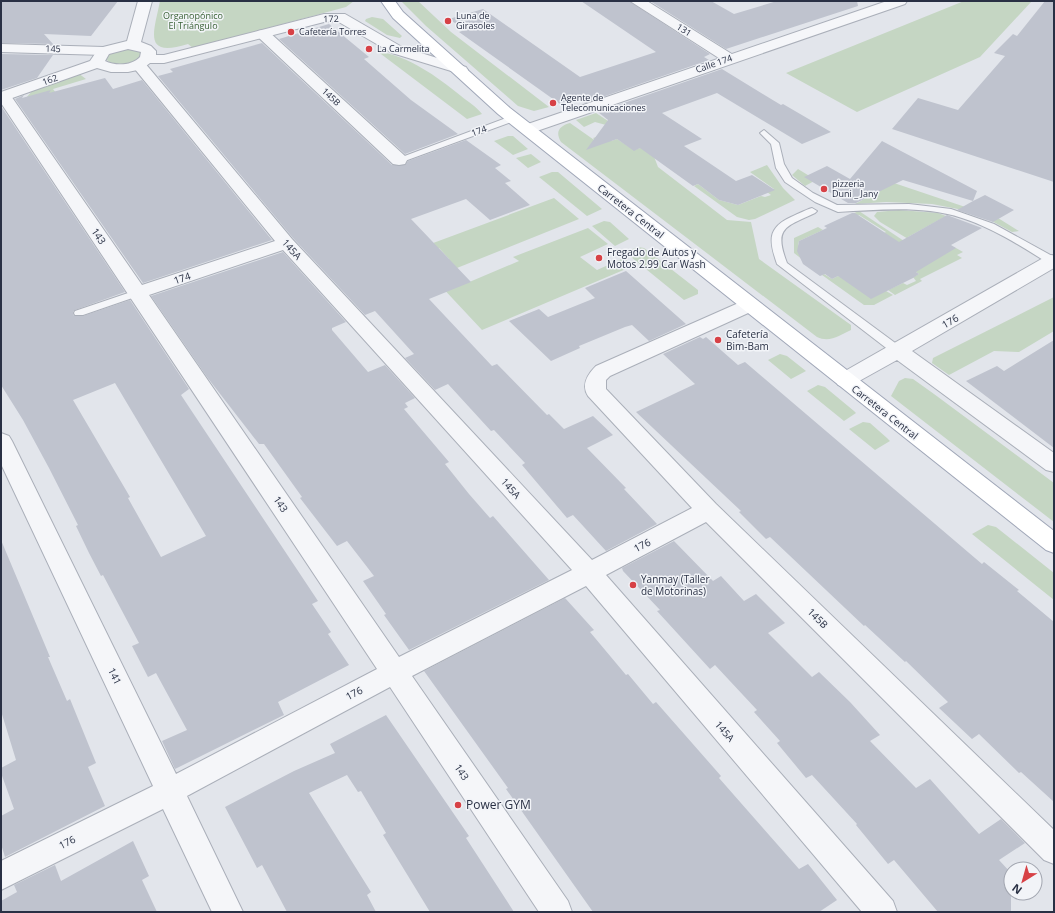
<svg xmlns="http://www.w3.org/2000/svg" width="1055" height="913" font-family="'Open Sans',sans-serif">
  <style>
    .green { fill: #c5d6c3 }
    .building { fill: #bfc3ce; fill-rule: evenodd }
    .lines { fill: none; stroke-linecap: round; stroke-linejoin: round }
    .service-casing { stroke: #aaafb9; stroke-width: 2 }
    .minor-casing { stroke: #aaafb9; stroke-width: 2 }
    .tertiary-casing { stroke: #aaafb9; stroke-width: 2 }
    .primary-casing { stroke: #a0a7b8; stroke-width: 2 }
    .service { fill: #f5f6f9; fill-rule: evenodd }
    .minor { fill: #f5f6f9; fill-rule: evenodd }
    .tertiary { fill: #f5f6f9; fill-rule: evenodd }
    .primary { fill: #fff; fill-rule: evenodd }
    .poi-dot { fill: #d74146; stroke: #f2f4f8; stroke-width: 1.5 }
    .labels { text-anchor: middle; stroke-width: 3; stroke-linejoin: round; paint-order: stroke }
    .far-park-label { font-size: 9px; fill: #396135; stroke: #f2f4f8 }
    .far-poi-label { font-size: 9px; fill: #293044; stroke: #f2f4f8; text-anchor: start }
    .far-street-label { font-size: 9px; fill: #293044; stroke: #f2f4f8 }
    .street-label { font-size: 10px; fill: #293044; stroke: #f2f4f8 }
    .poi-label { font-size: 10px; fill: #293044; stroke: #f2f4f8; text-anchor: start }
    .near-poi-label { font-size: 12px; fill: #293044; stroke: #f2f4f8; text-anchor: start }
  </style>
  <rect width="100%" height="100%" fill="#e2e5eb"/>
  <path class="green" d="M 160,1 L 354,1 L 346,7 L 193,48 L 188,44 C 142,58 154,32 160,1 Z
    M 401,1 L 418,1 L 451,32 L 549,107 L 534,111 L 518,106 L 426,26 Z
    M 964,1 L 1032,1 L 980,57 L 857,112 L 786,73 Z
    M 372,17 L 383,19 L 402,36 L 400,38 L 387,35 L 365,21 L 366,19 Z
    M 123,48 L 140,51 L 141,55 C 133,65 122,65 110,63 L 106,59 L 108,55 L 114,51 Z
    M 377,51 C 410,57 435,75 461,96 C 467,101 477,107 482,114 L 467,119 Z
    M 78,73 L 86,79 L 53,89 L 62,101 L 26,98 L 32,91 Z
    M 596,113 L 611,123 L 606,125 L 595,122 L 584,127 L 576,120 Z
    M 570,123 L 597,142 L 593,138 L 600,136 L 611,141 L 617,139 L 634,150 L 646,146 L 653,154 L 658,167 L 727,220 L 751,222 L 759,259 L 851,325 L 851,330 C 840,335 830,343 817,337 L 561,142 C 555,132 559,126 570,123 Z
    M 508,136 L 513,136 L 528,149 L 513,155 L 494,141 Z
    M 531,154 L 541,162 L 528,168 L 516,158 Z
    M 767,165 L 783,188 L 795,200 L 755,219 L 749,220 L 737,217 L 694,186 L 698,184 L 719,200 L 738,205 L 761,196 L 765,197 L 771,195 L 767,192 L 774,189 L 750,172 Z
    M 798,169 L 816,180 L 805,186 L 792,175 Z
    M 552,172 L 558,172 L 602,209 L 587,216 L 539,177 Z
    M 894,183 L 998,218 L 1019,231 L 1012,232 L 988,219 L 963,210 L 932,204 L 886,202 L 855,204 Z
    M 554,198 L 579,219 L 452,270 L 467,283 L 519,261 L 513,257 L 588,228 L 608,244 L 580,257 L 597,270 L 624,258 L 633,266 L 482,330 L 424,268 L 449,259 L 439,248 L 418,256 L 417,249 Z
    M 899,210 L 938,213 L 946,216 L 908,237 L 956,248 L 963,252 L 957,255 L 962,258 L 920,279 L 922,281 L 895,295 L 888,290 L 903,283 L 907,285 L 916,281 L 913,277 L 919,274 L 899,261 L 839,253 L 886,232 L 859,215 L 856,216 L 852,214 L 859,211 L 928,257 L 933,254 L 880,222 L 874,216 L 877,212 Z
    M 604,221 L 610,222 L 629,239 L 615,246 L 592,226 Z
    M 818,227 L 823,230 L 799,241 C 795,254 803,258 812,267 L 794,253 L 794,238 Z
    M 638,247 L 644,248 L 698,290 L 698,294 L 684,300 L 625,252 Z
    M 824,274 L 832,279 L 838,276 L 886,291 L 893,295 L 874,305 L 864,305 L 822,275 Z
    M 1054,297 L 1054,331 L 1019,352 L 994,351 L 949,375 L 932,363 L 933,358 Z
    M 780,354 L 787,356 L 806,371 L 791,379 L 768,360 Z
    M 905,378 L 913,379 L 934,394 L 1054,483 L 1054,522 L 891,396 L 899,381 Z
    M 818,385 L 825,387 L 854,411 L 856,413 L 844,421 L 807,391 Z
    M 863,422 L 870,423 L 887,438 L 890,441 L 875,450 L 849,429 Z
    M 988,525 L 996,527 L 1054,573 L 1054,600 L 972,534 Z"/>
  <path class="building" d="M 1,1 L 118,1 L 91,36 L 44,34 L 53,44 L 1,43 Z
    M 581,1 L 629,1 L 710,54 L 704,57 L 709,60 L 585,103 L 578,98 L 560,104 L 459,32 L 465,30 L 449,19 L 483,9 L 580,77 L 656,52 Z
    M 650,1 L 711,1 L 734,14 L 777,1 L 857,1 L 858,6 L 726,49 Z
    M 1045,1 L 1054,1 L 1054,182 L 892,129 L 918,98 L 958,110 L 1005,56 L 994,53 L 1013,34 L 1017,36 Z
    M 329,24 L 369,57 L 364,59 L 411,100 L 458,134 L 405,154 L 279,39 Z
    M 262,43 L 392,165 L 405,165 L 408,161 L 466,140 L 501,165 L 495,168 L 511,181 L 505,183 L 530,205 L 490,220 L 466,199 L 411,219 L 471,282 L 429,299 L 492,366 L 497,364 L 547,415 L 549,414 L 564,429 L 593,416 L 613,435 L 587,448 L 626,488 L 624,489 L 657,524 L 606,551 L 573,515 L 567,518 L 522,465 L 525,463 L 494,430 L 491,431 L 448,384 L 435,390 L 405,358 L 414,354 L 375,311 L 365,315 L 293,238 L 158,76 L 173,72 L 170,69 Z
    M 1,54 L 53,55 L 37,78 L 1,90 Z
    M 722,69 L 781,105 L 783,104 L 831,132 L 802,144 L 717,93 L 662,113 L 702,139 L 684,146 L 736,181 L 752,175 L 775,190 L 738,205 L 719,200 L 698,184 L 693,186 L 640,148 L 634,151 L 617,139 L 586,150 L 608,120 L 598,112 Z
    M 105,78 L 113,89 L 142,80 L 272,240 L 143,283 L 15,99 L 24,95 L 22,98 L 51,90 L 49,93 Z
    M 1,106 L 125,292 L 75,310 L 73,312 L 74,316 L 83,316 L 130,300 L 189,389 L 181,395 L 318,601 L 312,604 L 331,632 L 328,634 L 349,665 L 278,702 L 284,715 L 175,769 L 162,741 L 187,730 L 156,673 L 148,677 L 132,646 L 139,643 L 103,575 L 101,576 L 89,553 L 76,526 L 78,525 L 49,468 L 23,420 L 1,385 ZM 115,383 L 206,536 L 161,557 L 128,498 L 130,497 L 73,400 Z
    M 882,141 L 977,191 L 973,201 L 985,195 L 1014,210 L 993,222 L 957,210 L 973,201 L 903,180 L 856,203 L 848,203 L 804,177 L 827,166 L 850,179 Z
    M 852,213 L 855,213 L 899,242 L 947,215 L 982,228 L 951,245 L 956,248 L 916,272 L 919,274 L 913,278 L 871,299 L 838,276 L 832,279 L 825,274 L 820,276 L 803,264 L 797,251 L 799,241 L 827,228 L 824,226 Z
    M 283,252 L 346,322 L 332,328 L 332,330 L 368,372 L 385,365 L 415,398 L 405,403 L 408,407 L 404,409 L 449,462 L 445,464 L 469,494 L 490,518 L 493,516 L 549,580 L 409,650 L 384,615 L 386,614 L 363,581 L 374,576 L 347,541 L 337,546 L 300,498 L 302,497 L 264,444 L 259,444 L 207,377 L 151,296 Z
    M 626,271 L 686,324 L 649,341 L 632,325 L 625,327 L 579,346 L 580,348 L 551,361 L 509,321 L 539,309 L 548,317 L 595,298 L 585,288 Z
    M 700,337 L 703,339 L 706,337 L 738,365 L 745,362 L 982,564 L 984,562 L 1019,590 L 1017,591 L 1054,622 L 1054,802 L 1021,772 L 1019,773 L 979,734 L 972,739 L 939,708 L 948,702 L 906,661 L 905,662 L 865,625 L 864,626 L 770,537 L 766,539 L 739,512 L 741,511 L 636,412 L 695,384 L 663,354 Z
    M 1054,340 L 1054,448 L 966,381 L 997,366 L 1004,371 Z
    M 1,540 L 50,657 L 48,657 L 67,701 L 70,699 L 96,763 L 88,767 L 105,806 L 5,857 L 1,844 L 1,816 L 14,809 L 1,773 L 1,768 L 16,760 L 1,711 Z
    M 674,541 L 713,581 L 721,576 L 744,601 L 756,594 L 785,623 L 768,633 L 812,677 L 819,672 L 850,702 L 880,735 L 870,741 L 916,788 L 930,779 L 979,834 L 1001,819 L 1025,843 L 999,860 L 1011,873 L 1011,912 L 938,912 L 894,860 L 888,864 L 856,825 L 857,824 L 812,775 L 806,778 L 777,743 L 780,741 L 754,712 L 757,710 L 715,665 L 710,669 L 657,611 L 660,610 L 623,571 L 622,568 Z
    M 565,598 L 594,630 L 590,632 L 626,675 L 628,674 L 653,704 L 656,702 L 721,776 L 719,778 L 799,869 L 808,864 L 837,900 L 819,912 L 593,912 L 506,789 L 508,788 L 424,671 Z
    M 386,715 L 469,836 L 466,838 L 514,912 L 430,912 L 383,835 L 386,833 L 361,791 L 358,792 L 347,775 L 309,793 L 371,892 L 367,895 L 376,912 L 287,912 L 262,865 L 257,868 L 225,807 L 294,771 L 335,753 L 330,744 Z
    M 133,841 L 149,876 L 142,880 L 157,912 L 1,912 L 1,901 L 17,892 L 14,885 L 55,865 L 61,881 Z"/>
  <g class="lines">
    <g class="service-casing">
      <path id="service" d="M 514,115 L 518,118 L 517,120 L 402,162 L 396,162 L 394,160 Z
        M 764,130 L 779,143 L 784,164 L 792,178 L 813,193 L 837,205 L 909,204 L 951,209 L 994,224 L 1054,257 L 1054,264 L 1048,263 C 1021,246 993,228 962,218 C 922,205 879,210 838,212 L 815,202 L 785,182 L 776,168 L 771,144 L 760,133 Z
        M 812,208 L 817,211 L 815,213 C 786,227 773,227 787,263 L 902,348 L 903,351 L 902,354 L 894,354 L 777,264 C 769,241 767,228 791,217 C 798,214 805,210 812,208 Z
        M 137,290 L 142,293 L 141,295 L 83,315 L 75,315 L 74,313 L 75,311 Z"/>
    </g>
    <g class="minor-casing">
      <path id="minor" d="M 630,1 L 647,1 L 735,56 L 737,59 L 735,62 L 725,62 Z
        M 263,30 L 268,31 L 405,156 L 407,160 L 405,164 L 399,165 L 393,164 L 258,37 L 256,34 L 258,31 Z
        M 1,44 L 104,47 L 109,48 L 111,51 L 109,54 L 104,55 L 1,52 Z
        M 139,61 L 144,62 L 292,239 L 592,560 L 692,508 L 588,396 C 581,385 587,375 596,366 L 743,301 L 750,299 L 757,301 L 760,305 L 757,309 L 610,376 L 606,380 L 606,389 L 716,504 L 1054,830 L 1054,864 L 1044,860 L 706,522 L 606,575 L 893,901 L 897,912 L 862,912 L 586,586 L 412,676 L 568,901 L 572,912 L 539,912 L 390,687 L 187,796 L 243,912 L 212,912 L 163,809 L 1,890 L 1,861 L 153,786 L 1,464 L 1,433 L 9,436 L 12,441 L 176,774 L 377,669 L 1,103 L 1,92 L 9,93 L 142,285 L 275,241 L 134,68 L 132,65 L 134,62 ZM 283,250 L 572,570 L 399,657 L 149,295 Z
        M 1052,255 L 1054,256 L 1054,268 L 912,351 L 1054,453 L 1054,472 L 1046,470 L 897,360 L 852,385 L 845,387 L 838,385 L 835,380 L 838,375 L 1045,257 Z"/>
    </g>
    <g class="tertiary-casing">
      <path id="tertiary" d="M 138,1 L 152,1 L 141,42 L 151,46 L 156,51 L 156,55 L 164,55 L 324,14 L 345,14 L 402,47 L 466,67 L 468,70 L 466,73 L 461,74 L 392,53 L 337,21 L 324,22 L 164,63 L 150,63 L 142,69 L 128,72 L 111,72 L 97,68 L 1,102 L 1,92 L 90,61 L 99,48 L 127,41 ZM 128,49 L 141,52 L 140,57 C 132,66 115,66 105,61 L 109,54 Z
        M 887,1 L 907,1 L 905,4 L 534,132 L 528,134 L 522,132 L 520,129 L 522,126 Z"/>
    </g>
    <g class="primary-casing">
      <path id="primary" d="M 381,1 L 395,1 L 403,12 L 510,108 L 1054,531 L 1054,553 L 1046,550 L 498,114 L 393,18 Z"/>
    </g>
    <use href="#service" class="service"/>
    <use href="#minor" class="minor"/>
    <use href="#tertiary" class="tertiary"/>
    <use href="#primary" class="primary"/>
  </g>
  <g class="poi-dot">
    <circle cx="448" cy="21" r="4"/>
    <circle cx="291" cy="32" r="4"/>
    <circle cx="369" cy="49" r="4"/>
    <circle cx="553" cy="103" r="4"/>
    <circle cx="824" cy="189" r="4"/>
    <circle cx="599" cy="258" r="4"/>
    <circle cx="718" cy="340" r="4"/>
    <circle cx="633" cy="585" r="4"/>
    <circle cx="458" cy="805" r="4"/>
  </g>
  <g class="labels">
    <g class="far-park-label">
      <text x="193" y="19">Organopónico<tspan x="193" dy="10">El Triángulo</tspan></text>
    </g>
    <g class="far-poi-label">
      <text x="456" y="19">Luna de<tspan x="456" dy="10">Girasoles</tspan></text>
      <text x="299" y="35">Cafetería Torres</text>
      <text x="377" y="52">La Carmelita</text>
      <text x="561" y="101">Agente de<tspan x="561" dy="10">Telecomunicaciones</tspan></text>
      <text x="832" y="187">pizzeria<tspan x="832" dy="10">Duni _ Jany</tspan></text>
    </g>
    <g class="far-street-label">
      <text transform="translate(331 19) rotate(-1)" y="3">172</text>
      <text transform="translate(684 30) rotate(32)" y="3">131</text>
      <text transform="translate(53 49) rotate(1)" y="3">145</text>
      <text transform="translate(714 64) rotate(-19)" y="3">Calle 174</text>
      <text transform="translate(50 80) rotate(-20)" y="3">162</text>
      <text transform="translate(331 97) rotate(43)" y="3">145B</text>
      <text transform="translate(479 131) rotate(-20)" y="3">174</text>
    </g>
    <g class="street-label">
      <text transform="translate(631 211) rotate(38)" y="4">Carretera Central</text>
      <text transform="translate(99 236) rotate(56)" y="4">143</text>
      <text transform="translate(292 249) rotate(48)" y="4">145A</text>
      <text transform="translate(182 278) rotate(-19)" y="4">174</text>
      <text transform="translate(950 321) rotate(-30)" y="4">176</text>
      <text transform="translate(885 412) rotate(38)" y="4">Carretera Central</text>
      <text transform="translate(511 488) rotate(48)" y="4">145A</text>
      <text transform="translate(281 504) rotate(56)" y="4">143</text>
      <text transform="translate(642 545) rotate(-28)" y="4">176</text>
      <text transform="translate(818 618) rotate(45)" y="4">145B</text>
      <text transform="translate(115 676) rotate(64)" y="4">141</text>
      <text transform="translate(354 693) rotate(-28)" y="4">176</text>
      <text transform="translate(725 731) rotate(49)" y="4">145A</text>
      <text transform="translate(462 772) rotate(56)" y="4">143</text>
      <text transform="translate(67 842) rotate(-27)" y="4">176</text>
    </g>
    <g class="poi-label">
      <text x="607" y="256">Fregado de Autos y<tspan x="607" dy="12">Motos 2.99 Car Wash</tspan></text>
      <text x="726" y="338">Cafetería<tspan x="726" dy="12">Bim-Bam</tspan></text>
      <text x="641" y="583">Yanmay (Taller<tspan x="641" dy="12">de Motorinas)</tspan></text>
    </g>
    <g class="near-poi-label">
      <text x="466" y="809">Power GYM</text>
    </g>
  </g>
  <rect width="1055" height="913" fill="none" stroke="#293044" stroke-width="4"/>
  <g transform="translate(1023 881) rotate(217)"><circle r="19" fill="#f2f4f8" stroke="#a2a6b0"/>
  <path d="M0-3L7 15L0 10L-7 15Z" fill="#d74146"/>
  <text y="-6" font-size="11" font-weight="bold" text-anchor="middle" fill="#293044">N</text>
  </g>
</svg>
